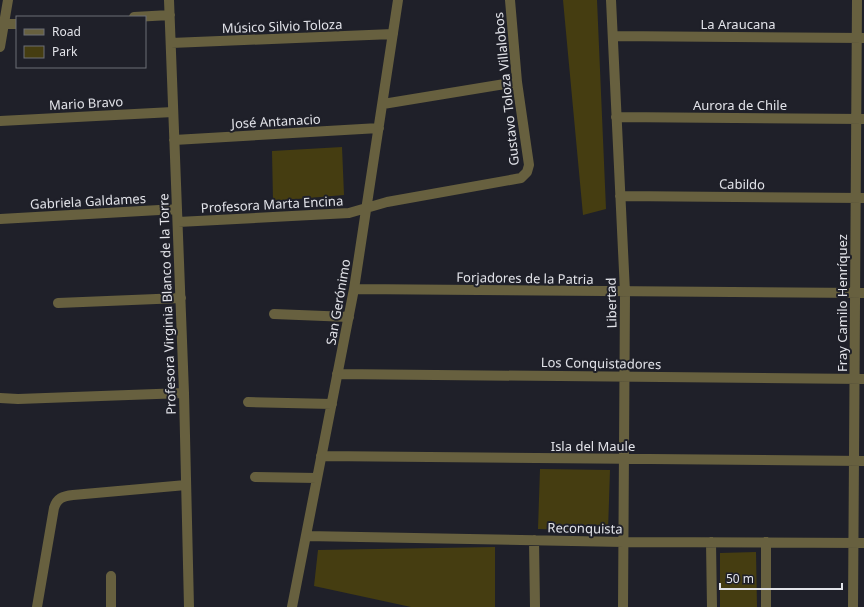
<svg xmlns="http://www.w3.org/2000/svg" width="864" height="607" font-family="'Noto Sans',sans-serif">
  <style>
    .green { fill: #453d11 }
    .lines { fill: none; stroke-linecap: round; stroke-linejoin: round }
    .minor { stroke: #67603f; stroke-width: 10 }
    .labels { text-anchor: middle; stroke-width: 4; stroke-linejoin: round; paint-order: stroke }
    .street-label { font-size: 13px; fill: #e2e3e9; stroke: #1f2029 }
  </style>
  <rect width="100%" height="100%" fill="#1f2029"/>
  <path class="green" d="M 563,0 L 597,0 L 606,209 L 583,215 Z
    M 342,147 L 344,195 L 273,201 L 272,151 Z
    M 540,469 L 610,470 L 608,531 L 538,529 Z
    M 495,547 L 495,607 L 411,607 L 314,586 L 318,550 Z
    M 756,552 L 757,607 L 720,607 L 720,553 Z"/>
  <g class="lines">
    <path class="minor" d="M 169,0 L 184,393 L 189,607
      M 611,0 L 625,292 L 623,607
      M 134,17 L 170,15
      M 4,24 L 17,24
      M 613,36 L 864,38
      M 171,43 L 393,34
      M 0,47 L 8,0
      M 383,104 L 517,82
      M 616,117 L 864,119
      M 0,121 L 173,112
      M 174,140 L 379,128
      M 620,196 L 864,198
      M 0,219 L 177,209
      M 178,222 L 349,213 L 387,202 L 521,178 L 527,172 L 529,165 L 517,82 L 510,0
      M 354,289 L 864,293
      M 58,303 L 181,298
      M 274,314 L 349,317
      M 337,374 L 864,379
      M 0,398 L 18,399 L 184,393
      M 248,402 L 332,404
      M 321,456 L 864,461
      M 255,477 L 317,478
      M 306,536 L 623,542 L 864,543
      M 534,540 L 535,607
      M 711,542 L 712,607
      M 37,607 L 54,508 C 57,498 63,496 73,495 L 186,485
      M 111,607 L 111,576
      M 292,607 L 354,289 L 398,0
      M 766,607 L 766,542
      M 853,607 L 857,0"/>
  </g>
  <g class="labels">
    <g class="street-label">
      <text x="738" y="29">La Araucana</text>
      <text transform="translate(282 26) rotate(-2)" y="5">Músico Silvio Toloza</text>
      <text transform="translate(506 89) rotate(-96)" y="5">Gustavo Toloza Villalobos</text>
      <text transform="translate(86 103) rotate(-3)" y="5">Mario Bravo</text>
      <text x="740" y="110">Aurora de Chile</text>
      <text transform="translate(276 121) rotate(-3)" y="5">José Antanacio</text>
      <text transform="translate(742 184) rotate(1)" y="5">Cabildo</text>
      <text transform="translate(88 201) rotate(-3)" y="5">Gabriela Galdames</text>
      <text transform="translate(272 204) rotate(-3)" y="5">Profesora Marta Encina</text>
      <text transform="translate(525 278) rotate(1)" y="5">Forjadores de la Patria</text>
      <text transform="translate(338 302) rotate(-80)" y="5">San Gerónimo</text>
      <text transform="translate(611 303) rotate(-91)" y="5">Libertad</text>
      <text transform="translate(842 303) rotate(-90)" y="5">Fray Camilo Henríquez</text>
      <text transform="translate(167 304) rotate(-92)" y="5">Profesora Virginia Blanco de la Torre</text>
      <text transform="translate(601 363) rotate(1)" y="5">Los Conquistadores</text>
      <text x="593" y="451">Isla del Maule</text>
      <text transform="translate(585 528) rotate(1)" y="5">Reconquista</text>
    </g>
  </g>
  <rect x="16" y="16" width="130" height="52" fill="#1f2029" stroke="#6d6e76"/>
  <rect x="24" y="29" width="20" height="6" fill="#67603f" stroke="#6d6e76"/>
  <text x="52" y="36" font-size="12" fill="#e2e3e9">Road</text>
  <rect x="24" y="46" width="20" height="12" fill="#453d11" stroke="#6d6e76"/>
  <text x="52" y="56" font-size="12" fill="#e2e3e9">Park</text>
  <path d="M720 583v6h122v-6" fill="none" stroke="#e2e3e9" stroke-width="2"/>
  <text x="726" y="583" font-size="12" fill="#e2e3e9" stroke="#1f2029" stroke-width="3" paint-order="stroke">50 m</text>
</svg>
